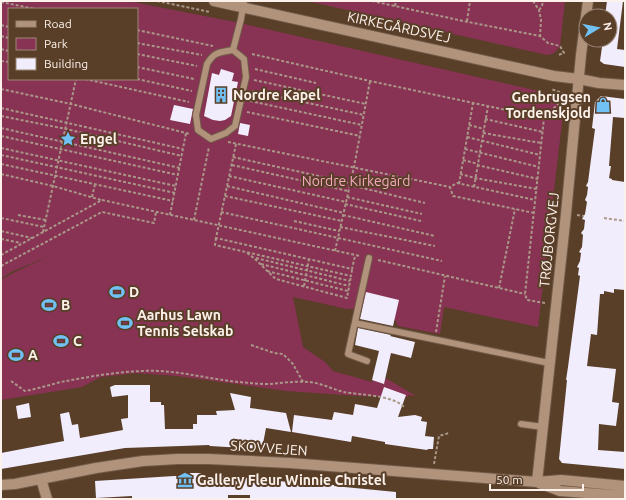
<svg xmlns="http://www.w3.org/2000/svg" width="626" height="500" font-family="Ubuntu,sans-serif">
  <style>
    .green { fill: #883354; fill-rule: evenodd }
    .building { fill: #f1edfc }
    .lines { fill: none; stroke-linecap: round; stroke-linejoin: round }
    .lane-casing { stroke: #6f5a48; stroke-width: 8 }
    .street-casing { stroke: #6f5a48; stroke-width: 12 }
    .secondary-casing { stroke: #6f5a48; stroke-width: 12 }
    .path { stroke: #aa9788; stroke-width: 2; stroke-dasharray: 3 2; stroke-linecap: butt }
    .lane { stroke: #b1927b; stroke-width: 6 }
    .street { stroke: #b1927b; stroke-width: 10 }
    .secondary { stroke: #b1927b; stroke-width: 10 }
    .labels { text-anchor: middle; stroke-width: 4; stroke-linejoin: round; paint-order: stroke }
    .street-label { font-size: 14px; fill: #fdf2eb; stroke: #593e28 }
    .poi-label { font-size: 14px; font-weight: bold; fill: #fdf2eb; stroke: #593e28; text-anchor: start }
    .park-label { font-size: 14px; fill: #f5a9c1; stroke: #593e28 }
  </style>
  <rect width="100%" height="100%" fill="#593e28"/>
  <path class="green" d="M 1,1 L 128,1 L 240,23 L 547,93 L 562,100 L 562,122 L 538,327 L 444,307 L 440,334 L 398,326 L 390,309 L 347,309 L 293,297 L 303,347 L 325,362 L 333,371 L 372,382 L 375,376 L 387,379 L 416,396 L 408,395 L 407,397 L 360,396 L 286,391 L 177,376 L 136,373 L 101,377 L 82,387 L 1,400 L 1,280 L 11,274 L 49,256 L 11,272 L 1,279 ZM 9,9 L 137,9 L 137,79 L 9,79 Z
    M 307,1 L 565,1 L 560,46 C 556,52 554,54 547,55 Z"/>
  <path class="building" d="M 607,1 L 623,1 L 617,49 L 625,50 L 625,67 L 604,64 L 600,61 L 603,40 L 610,40 L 610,16 L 605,16 Z
    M 221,69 L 234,73 L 232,81 L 238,82 L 231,116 L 225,120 L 220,121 L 213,120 L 204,116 L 212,73 L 219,75 Z
    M 601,96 L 625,99 L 625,118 L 613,117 L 609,166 L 611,166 L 609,178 L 612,179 L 612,180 L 625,182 L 625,290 L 614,289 L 614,293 L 604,291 L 604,294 L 600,294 L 597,335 L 591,334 L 587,366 L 616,369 L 612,402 L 619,403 L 616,426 L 599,424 L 598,450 L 625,452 L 625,469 L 562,463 L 559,459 L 567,380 L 566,380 L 568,367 L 580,276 L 578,275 L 579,268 L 577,267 L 580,261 L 581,253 L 579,252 L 582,247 L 583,235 L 581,233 L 584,229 L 585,220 L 582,219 L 585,214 L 587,202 L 585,200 L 587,195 L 588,187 L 586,186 L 588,182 L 595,129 L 592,128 L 595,102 Z
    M 174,105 L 193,109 L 190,124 L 170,120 Z
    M 240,123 L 250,125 L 248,136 L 238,134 Z
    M 366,292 L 399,300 L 393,326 L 360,319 Z
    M 358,328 L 391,335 L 390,336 L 415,342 L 411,358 L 391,353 L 384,384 L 372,380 L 379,351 L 355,345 Z
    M 115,385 L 150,385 L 150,402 L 161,402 L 161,405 L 164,405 L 165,429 L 193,429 L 193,424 L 197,424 L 197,415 L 217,415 L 216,411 L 235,410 L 230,393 L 251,397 L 250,408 L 286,413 L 291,432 L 266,428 L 262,449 L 210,446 L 209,445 L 125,448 L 1,469 L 1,453 L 64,441 L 60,414 L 69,412 L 72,425 L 78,424 L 80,438 L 123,430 L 121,419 L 128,418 L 128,395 L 112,397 L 110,387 Z
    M 384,387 L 406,395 L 398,417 L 415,415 L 422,417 L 421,421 L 427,422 L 425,436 L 434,437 L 433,449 L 428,449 L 427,450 L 385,444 L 385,442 L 352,436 L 351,442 L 292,432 L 294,415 L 332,420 L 334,412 L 353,415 L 355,404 L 377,408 Z
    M 29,403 L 31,417 L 18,419 L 16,406 Z
    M 190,473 L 201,473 L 201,476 L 226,476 L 310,484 L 310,483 L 334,485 L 334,486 L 396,492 L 396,499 L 250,499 L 250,495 L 228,495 L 228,499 L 132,499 L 132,496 L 96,498 L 95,481 L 174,476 L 189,476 Z"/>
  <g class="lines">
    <g class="lane-casing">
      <path id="lane" d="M 233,50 L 244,59 L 246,77 L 235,126 L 226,133 L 211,139 L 198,130 L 196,115 L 207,64 C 215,51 219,53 233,50 Z
        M 233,50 L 241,19 L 244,1
        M 355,323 L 549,363
        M 367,361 L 348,354 L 369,258
        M 521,424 L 543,427"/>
    </g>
    <g class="street-casing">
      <path id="street" d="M 579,79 L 599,83 L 625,85
        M 41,479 L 47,499"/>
    </g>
    <g class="secondary-casing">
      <path id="secondary" d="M 214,1 L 554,76 L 579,79
        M 537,482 L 566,214 L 581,55 L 588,1
        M 539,483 L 560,491 L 625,496
        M 1,485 L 15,484 L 96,468 L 143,461 L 178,459 L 209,459 L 290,463 L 537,482 L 561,480 L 625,486"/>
    </g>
    <path class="path" d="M 157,1 L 210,12
      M 372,1 L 463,21 L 540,36 L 548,43 L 560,46 L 564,53 L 558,55
      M 533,1 L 539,10 L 541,20 L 540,36
      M 1,2 L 35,9
      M 395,6 L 396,1
      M 539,10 L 542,6 L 543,1
      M 467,21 L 470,1
      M 1,25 L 9,27
      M 137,30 L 213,46
      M 1,36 L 9,38
      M 137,43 L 202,55
      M 1,49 L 9,51
      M 137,54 L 197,66
      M 252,54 L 370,81 L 544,118
      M 1,61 L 9,62
      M 137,67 L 194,79
      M 255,69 L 316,83
      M 85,79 L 189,102
      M 137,79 L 192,91
      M 254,80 L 366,104
      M 1,89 L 71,104 L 190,134
      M 252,91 L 364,115
      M 250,101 L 362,125
      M 1,108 L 183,149
      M 247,112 L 360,136
      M 1,116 L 66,129 L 182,156
      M 485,119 L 543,132
      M 469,125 L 484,129
      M 1,128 L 180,168
      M 483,133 L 541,143
      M 1,136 L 178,175
      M 467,137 L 540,155
      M 228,142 L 450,187
      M 236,144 L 216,238 L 352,269 L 355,256
      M 1,148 L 176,186
      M 465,149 L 539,167
      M 1,155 L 175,193
      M 233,157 L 350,183
      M 463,160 L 478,164
      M 1,164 L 173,201
      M 232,165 L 348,191
      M 477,165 L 538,179
      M 1,174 L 53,186 L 101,200
      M 460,174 L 475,178 L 537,189
      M 229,176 L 346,202
      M 459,184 L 473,103
      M 350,185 L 425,203
      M 227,186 L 344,213
      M 474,187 L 488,106
      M 225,196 L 342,221
      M 92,197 L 95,184
      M 347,197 L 422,214
      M 345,204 L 421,221
      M 221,212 L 442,261
      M 534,213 L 453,196 L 450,187 L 457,183 L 535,200
      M 18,215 L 46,220
      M 170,215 L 186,133
      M 343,215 L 435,236
      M 577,215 L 584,216
      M 1,218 L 44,227
      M 604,218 L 625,221
      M 194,220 L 209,147
      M 294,221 L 339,231
      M 340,227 L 435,246
      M 1,231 L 32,238
      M 43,232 L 76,79
      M 216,238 L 215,245 L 351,276 L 352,270
      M 1,239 L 21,243
      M 335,251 L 354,167 L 370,81
      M 247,253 C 258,260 266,271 276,279 L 347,298 L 351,276
      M 1,255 L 102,200 L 360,256
      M 256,258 L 350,281
      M 378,260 L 525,294
      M 261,264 L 349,286
      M 1,266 L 102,212 L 154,223 L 156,212
      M 267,271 L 348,291
      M 304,286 L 309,259
      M 499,288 L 515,209
      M 545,303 L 527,300 L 525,294 L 544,118 L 562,100 L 565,98 L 565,94 L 551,89
      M 436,332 L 445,276
      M 251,345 L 274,353 L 283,354 L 293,364 L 303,382
      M 11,381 L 25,391 C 37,389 49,385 61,382 C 87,377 115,372 142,371 C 175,369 206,379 239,382 C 249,383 259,384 269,384 C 282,383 295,381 309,382 C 321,383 332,389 344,392 C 359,395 395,395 405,408
      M 434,464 L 439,436 L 449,433"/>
    <use href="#lane" class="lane"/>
    <use href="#street" class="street"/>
    <use href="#secondary" class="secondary"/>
  </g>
  <defs>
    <g id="building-bare" transform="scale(1.2)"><path d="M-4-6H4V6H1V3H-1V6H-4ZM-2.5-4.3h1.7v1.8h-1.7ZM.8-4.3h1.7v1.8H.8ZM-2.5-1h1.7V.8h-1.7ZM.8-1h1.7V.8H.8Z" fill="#72c1f5" stroke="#593e28" stroke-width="2.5" paint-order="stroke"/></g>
    <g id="shop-bare" transform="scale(1.2)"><path d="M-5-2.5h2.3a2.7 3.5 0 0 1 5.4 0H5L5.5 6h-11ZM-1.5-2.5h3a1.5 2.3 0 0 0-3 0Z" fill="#72c1f5" stroke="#593e28" stroke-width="2.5" paint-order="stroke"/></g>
    <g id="sight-bare" transform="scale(1.2)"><path d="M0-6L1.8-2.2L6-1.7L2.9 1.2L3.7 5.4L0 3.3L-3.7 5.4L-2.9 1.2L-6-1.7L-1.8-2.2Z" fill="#72c1f5" stroke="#593e28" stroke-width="2.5" paint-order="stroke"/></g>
    <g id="stadium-bare" transform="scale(1.2)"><path d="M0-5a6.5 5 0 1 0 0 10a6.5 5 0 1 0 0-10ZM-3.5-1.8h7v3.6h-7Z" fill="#72c1f5" stroke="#593e28" stroke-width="2.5" paint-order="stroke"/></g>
    <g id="museum-bare" transform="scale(1.2)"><path d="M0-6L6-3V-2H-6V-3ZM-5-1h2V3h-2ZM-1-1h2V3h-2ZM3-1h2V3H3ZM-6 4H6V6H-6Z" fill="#72c1f5" stroke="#593e28" stroke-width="2.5" paint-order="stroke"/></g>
  </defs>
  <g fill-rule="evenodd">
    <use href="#building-bare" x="221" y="95"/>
    <use href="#shop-bare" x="603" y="105"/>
    <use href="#sight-bare" x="68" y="139"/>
    <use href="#stadium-bare" x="117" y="292"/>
    <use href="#stadium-bare" x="49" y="305"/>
    <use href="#stadium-bare" x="125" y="323"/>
    <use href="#stadium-bare" x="61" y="341"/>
    <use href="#stadium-bare" x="16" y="355"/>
    <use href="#museum-bare" x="185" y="480"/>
  </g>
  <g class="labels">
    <g class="street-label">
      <text transform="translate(399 27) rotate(12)" y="5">KIRKEGÅRDSVEJ</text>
      <text transform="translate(549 240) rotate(-84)" y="5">TRØJBORGVEJ</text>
      <text transform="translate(269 448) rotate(4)" y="5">SKOVVEJEN</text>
    </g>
    <g class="poi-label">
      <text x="233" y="100">Nordre Kapel</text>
      <text x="591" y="102" text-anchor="end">Genbrugsen<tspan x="591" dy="16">Tordenskjold</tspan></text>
      <text x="80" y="144">Engel</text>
      <text x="129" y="297">D</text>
      <text x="61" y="310">B</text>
      <text x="137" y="320">Aarhus Lawn<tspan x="137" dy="16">Tennis Selskab</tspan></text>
      <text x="73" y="346">C</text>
      <text x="28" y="360">A</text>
      <text x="197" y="485">Gallery Fleur Winnie Christel</text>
    </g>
    <g class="park-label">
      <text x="356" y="186">Nordre Kirkegård</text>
    </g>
  </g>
  <rect width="626" height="500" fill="none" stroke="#fdf2eb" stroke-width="4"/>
  <rect x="8" y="8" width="130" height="72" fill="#593e28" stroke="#9b8676"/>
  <rect x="16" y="21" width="20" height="6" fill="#b1927b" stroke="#9b8676"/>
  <text x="44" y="28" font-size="12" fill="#fdf2eb">Road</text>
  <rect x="16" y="38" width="20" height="12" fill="#883354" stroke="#9b8676"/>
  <text x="44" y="48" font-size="12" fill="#fdf2eb">Park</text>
  <rect x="16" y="58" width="20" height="12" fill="#f1edfc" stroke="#9b8676"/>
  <text x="44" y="68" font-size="12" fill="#fdf2eb">Building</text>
  <g transform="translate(598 28) rotate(80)"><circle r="19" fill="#593e28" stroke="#9b8676"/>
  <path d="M0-3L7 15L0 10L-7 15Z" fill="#72c1f5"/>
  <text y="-6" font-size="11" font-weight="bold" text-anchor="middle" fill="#fdf2eb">N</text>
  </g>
  <path d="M490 484v6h93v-6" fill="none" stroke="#fdf2eb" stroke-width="2"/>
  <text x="496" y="484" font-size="12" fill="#fdf2eb" stroke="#593e28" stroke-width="3" paint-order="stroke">50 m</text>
</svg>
